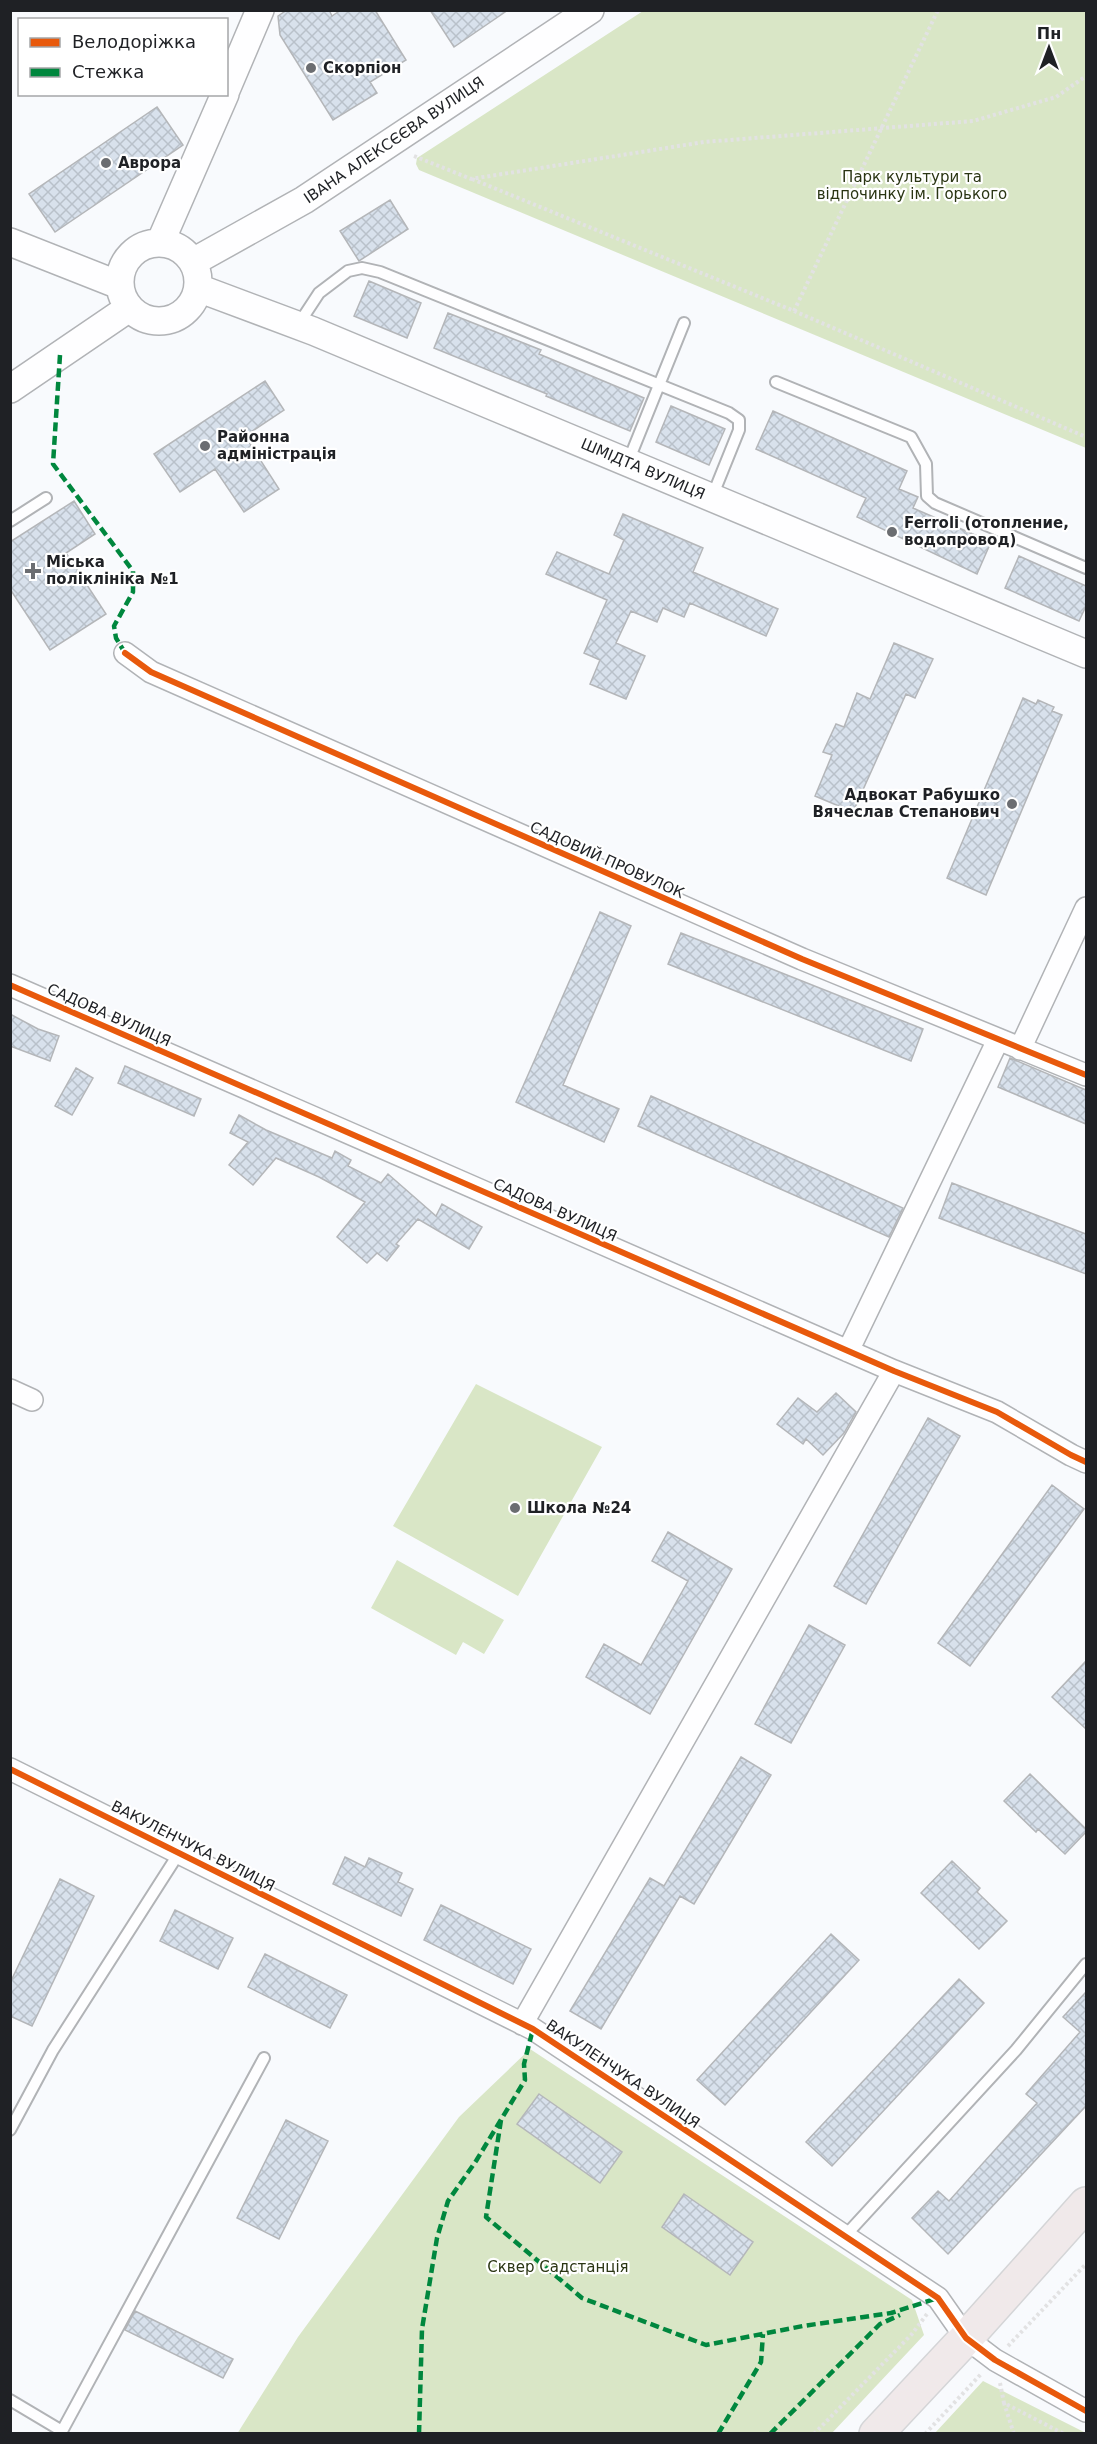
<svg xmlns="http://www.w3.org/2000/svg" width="1097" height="2444" font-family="'DejaVu Sans',sans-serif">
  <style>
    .green { fill: #d9e6c6 }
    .building { fill: url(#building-cross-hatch); stroke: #b4b6b9; stroke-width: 1.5 }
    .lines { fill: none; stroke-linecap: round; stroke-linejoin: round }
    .service-casing { stroke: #b1b3b6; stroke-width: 14 }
    .minor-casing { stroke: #b1b3b6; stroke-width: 24 }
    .tertiary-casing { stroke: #b1b3b6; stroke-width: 30 }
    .trunk-casing { stroke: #d4d5d7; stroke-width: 36 }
    .path { stroke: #e2e2e3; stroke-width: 4; stroke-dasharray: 3 3; stroke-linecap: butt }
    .service { stroke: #fefeff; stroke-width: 10 }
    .minor { stroke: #fefeff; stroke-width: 21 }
    .tertiary { stroke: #fefeff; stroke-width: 27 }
    .trunk { stroke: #f0e9ea; stroke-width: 33 }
    .quiet { stroke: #00873e; stroke-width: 4.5; stroke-dasharray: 9 4.5; stroke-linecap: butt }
    .cycleway-casing { stroke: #fff; stroke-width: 10 }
    .cycleway { stroke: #e8590c; stroke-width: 6 }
    .poi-dot { fill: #6b6d71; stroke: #fff; stroke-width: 2 }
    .labels { text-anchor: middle; stroke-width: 4.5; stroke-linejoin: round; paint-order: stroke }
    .poi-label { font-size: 15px; font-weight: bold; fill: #1f2125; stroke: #fff; text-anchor: start }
    .street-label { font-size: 15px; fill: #1f2125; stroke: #fff }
    .park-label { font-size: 15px; fill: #2a3513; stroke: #fff }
  </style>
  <defs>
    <pattern id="building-cross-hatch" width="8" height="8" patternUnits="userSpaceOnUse" patternTransform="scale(1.5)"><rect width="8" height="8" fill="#d8e1ec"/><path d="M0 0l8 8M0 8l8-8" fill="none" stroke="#b9c1ca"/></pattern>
  </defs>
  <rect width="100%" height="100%" fill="#f8fafd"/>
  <path class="green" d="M 643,11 L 1086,11 L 1086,448 L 419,170 L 416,164 L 417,158 Z
    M 476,1384 L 602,1447 L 518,1596 L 393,1526 Z
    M 397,1560 L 504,1620 L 484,1654 L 463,1642 L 456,1655 L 371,1608 Z
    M 530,2049 L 912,2300 L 924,2335 L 832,2433 L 237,2434 L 298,2337 L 459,2117 Z
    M 983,2381 L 1086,2433 L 935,2433 Z"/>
  <path class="building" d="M 287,10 L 329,10 L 332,16 L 341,10 L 375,10 L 406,60 L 370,82 L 377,93 L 333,120 L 280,35 L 278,16 Z
    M 430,10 L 508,10 L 454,47 Z
    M 157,107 L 183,145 L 55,232 L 29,194 Z
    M 390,200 L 408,229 L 359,261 L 340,231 Z
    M 369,281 L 421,303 L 407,338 L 354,316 Z
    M 448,313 L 541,350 L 539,354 L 644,398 L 630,431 L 546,396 L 547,394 L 434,348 Z
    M 265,381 L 284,410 L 245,436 L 279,489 L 244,512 L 215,469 L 180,492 L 154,454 Z
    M 671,406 L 725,429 L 709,465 L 656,442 Z
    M 773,411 L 907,471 L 899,489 L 918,497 L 913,508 L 991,542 L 977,574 L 857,517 L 866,498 L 756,449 Z
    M 74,501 L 95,534 L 66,553 L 106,614 L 50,650 L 10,589 L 10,542 Z
    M 623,514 L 703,548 L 693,572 L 778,609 L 766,636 L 690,603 L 684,617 L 663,608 L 657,622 L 631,611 L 616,643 L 645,656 L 626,699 L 590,684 L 600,660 L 584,653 L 607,600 L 546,574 L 557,552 L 609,574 L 624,540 L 614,535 Z
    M 1019,556 L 1086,586 L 1086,606 L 1079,621 L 1005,588 Z
    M 894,643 L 933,659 L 915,698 L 906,694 L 853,812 L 815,796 L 832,755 L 823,752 L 836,724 L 844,727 L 857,693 L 870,699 Z
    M 1023,698 L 1036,704 L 1038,700 L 1054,707 L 1052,711 L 1062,715 L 986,895 L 947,878 Z
    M 600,912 L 631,926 L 563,1085 L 619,1109 L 604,1142 L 516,1102 Z
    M 681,933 L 923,1029 L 911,1061 L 668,964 Z
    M 10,1014 L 38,1029 L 59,1036 L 50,1061 L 10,1046 Z
    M 1010,1058 L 1086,1090 L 1086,1124 L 998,1087 Z
    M 125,1066 L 201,1099 L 194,1116 L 118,1083 Z
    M 76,1068 L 93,1078 L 72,1115 L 55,1106 Z
    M 651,1096 L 903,1208 L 889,1237 L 638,1126 Z
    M 239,1115 L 266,1130 L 332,1158 L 335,1151 L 351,1160 L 348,1166 L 381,1183 L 388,1174 L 436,1216 L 442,1204 L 482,1227 L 469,1249 L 418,1219 L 396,1244 L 399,1246 L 387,1261 L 377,1253 L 367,1263 L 337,1237 L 365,1202 L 319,1177 L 276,1158 L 253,1185 L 229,1165 L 248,1142 L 230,1133 Z
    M 952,1183 L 1086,1234 L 1086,1274 L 939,1218 Z
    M 836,1393 L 856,1412 L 844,1433 L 823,1455 L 806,1439 L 803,1444 L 777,1424 L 798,1398 L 817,1412 Z
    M 928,1418 L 960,1436 L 866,1604 L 834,1586 Z
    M 1052,1485 L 1084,1509 L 970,1666 L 938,1643 Z
    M 668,1532 L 732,1569 L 650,1714 L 586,1677 L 604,1644 L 641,1665 L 688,1581 L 652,1561 Z
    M 809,1625 L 845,1645 L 791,1743 L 755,1724 Z
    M 1086,1661 L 1086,1729 L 1052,1697 Z
    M 741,1757 L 771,1775 L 694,1904 L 680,1896 L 601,2029 L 570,2011 L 650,1878 L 664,1886 Z
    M 1030,1774 L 1086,1829 L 1086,1832 L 1065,1854 L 1038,1829 L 1036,1832 L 1004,1801 Z
    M 345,1857 L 365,1867 L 369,1858 L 402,1873 L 398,1882 L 413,1889 L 401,1916 L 333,1884 Z
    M 952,1861 L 980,1888 L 977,1892 L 1007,1921 L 979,1949 L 921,1893 Z
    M 60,1879 L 94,1896 L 32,2026 L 10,2016 L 10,1983 Z
    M 441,1905 L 531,1949 L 513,1984 L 424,1940 Z
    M 175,1910 L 233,1938 L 218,1969 L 160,1941 Z
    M 831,1934 L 859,1960 L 725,2105 L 697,2080 Z
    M 265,1954 L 347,1995 L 330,2028 L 248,1987 Z
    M 959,1979 L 984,2003 L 832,2166 L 806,2142 Z
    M 1086,1992 L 1086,2106 L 948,2254 L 912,2218 L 938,2191 L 949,2201 L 1037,2103 L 1026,2094 L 1080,2032 L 1063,2017 Z
    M 539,2094 L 622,2152 L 600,2183 L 517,2124 Z
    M 286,2120 L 328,2141 L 279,2239 L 237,2218 Z
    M 684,2194 L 753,2242 L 730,2275 L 662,2227 Z
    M 135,2311 L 233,2359 L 223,2378 L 125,2330 Z"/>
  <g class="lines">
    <g class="service-casing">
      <path id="service" d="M 298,325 L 319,293 L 348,271 L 362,268 L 380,272 L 729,413 L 739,420 L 739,430 L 712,497
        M 776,382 L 911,437 L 926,464 L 927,496 L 935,503 L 1086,568
        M 628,462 L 684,323
        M 10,521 L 46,498
        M 10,2130 L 53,2050 L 179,1853
        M 845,2236 L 1016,2050 L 1086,1964
        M 10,2400 L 62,2431 L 264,2058"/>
    </g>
    <g class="minor-casing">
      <path id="minor" d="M 125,653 L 151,672 L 802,959 L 1086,1075
        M 10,985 L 894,1371 L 997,1412 L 1071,1455 L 1086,1462
        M 1020,1049 L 1086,908
        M 848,1351 L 998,1040
        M 10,1390 L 32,1400
        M 10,1769 L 533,2029 L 938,2298 L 966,2338 L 995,2360 L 1086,2411
        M 522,2024 L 894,1371"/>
    </g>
    <g class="tertiary-casing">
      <path id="tertiary" d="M 226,90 L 260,10
        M 10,242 L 119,285
        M120 282a39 39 0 1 1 78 0a39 39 0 1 1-78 0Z
        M 160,243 L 225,94
        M 193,262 L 304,200 L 590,10
        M 198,288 L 313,331 L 1086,654
        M 10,389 L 129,308"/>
    </g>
    <g class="trunk-casing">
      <path id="trunk" d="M 876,2434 L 966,2338 L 1086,2204"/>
    </g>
    <path class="path" d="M 414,156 L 471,179 L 704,142 L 973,121 L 1056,97 L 1086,76
      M 472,179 L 794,311 L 1086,437
      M 794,311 L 938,10
      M 1008,2346 L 1086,2264
      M 1000,2383 L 1004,2403
      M 814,2434 L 912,2334 L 927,2314
      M 925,2434 L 982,2373
      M 1014,2434 L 1004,2403 L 1064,2434"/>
    <use href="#service" class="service"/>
    <use href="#minor" class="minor"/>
    <use href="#tertiary" class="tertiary"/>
    <use href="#trunk" class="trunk"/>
    <path class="quiet" d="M 60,355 L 53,464 L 133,571 L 133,592 L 114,626 L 116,638 L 125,653
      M 501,2120 L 486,2217 L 582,2298 L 706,2345 L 803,2326 L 891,2313 L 938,2298
      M 419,2434 L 422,2329 L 437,2238 L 448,2201 L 476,2161 L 525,2080 L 524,2064 L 533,2029
      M 718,2434 L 761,2362 L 763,2334
      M 770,2434 L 880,2324 L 900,2315"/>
    <g class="cycleway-casing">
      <path id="cycleway" d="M 125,653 L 151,672 L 802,959 L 1086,1075
        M 10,985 L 894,1371 L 997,1412 L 1071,1455 L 1086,1462
        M 10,1769 L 533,2029 L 938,2298 L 966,2338 L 995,2360 L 1086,2411"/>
    </g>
    <use href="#cycleway" class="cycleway"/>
  </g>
  <g class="poi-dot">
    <circle cx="311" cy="68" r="6"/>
    <circle cx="106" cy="163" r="6"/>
    <circle cx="205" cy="446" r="6"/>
    <circle cx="892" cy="532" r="6"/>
    <path d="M30 562h6v6h6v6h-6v6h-6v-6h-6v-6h6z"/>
    <circle cx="1012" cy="804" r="6"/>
    <circle cx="515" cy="1508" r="6"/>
  </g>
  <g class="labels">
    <g class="poi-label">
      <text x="323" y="73">Скорпіон</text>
      <text x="118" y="168">Аврора</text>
      <text x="217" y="442">Районна<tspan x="217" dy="17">адміністрація</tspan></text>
      <text x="904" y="528">Ferroli (отопление,<tspan x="904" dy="17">водопровод)</tspan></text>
      <text x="46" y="567">Міська<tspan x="46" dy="17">поліклініка №1</tspan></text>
      <text x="1000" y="800" text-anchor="end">Адвокат Рабушко<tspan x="1000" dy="17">Вячеслав Степанович</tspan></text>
      <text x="527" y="1513">Школа №24</text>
    </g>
    <g class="street-label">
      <text transform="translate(394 140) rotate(-34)" y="5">ІВАНА АЛЕКСЄЄВА ВУЛИЦЯ</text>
      <text transform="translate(643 469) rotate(23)" y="5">ШМІДТА ВУЛИЦЯ</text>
      <text transform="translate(607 860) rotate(24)" y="5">САДОВИЙ ПРОВУЛОК</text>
      <text transform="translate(109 1015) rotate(24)" y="5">САДОВА ВУЛИЦЯ</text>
      <text transform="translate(555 1210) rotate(24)" y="5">САДОВА ВУЛИЦЯ</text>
      <text transform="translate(193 1846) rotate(27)" y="5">ВАКУЛЕНЧУКА ВУЛИЦЯ</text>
      <text transform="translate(623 2074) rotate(34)" y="5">ВАКУЛЕНЧУКА ВУЛИЦЯ</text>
    </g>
    <g class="park-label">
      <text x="912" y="182">Парк культури та<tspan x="912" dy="17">відпочинку ім. Горького</tspan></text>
      <text x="558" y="2272">Сквер Садстанція</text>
    </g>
  </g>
  <rect width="1097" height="2444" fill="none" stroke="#1f2125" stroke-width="24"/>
  <rect x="18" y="18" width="210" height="78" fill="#ffffff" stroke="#a5a6a8" stroke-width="1.5"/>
  <rect x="30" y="38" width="30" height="9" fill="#e8590c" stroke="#a5a6a8" stroke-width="1.5"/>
  <text x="72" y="48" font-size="18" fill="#1f2125">Велодоріжка</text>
  <rect x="30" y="68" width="30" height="9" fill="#00873e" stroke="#a5a6a8" stroke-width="1.5"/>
  <text x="72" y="78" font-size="18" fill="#1f2125">Стежка</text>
  <g transform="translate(1049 48)" stroke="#ffffff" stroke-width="4.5" paint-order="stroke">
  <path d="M0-4.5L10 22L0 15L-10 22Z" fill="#1f2125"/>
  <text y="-9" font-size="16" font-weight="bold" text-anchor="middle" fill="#1f2125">Пн</text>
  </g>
</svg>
